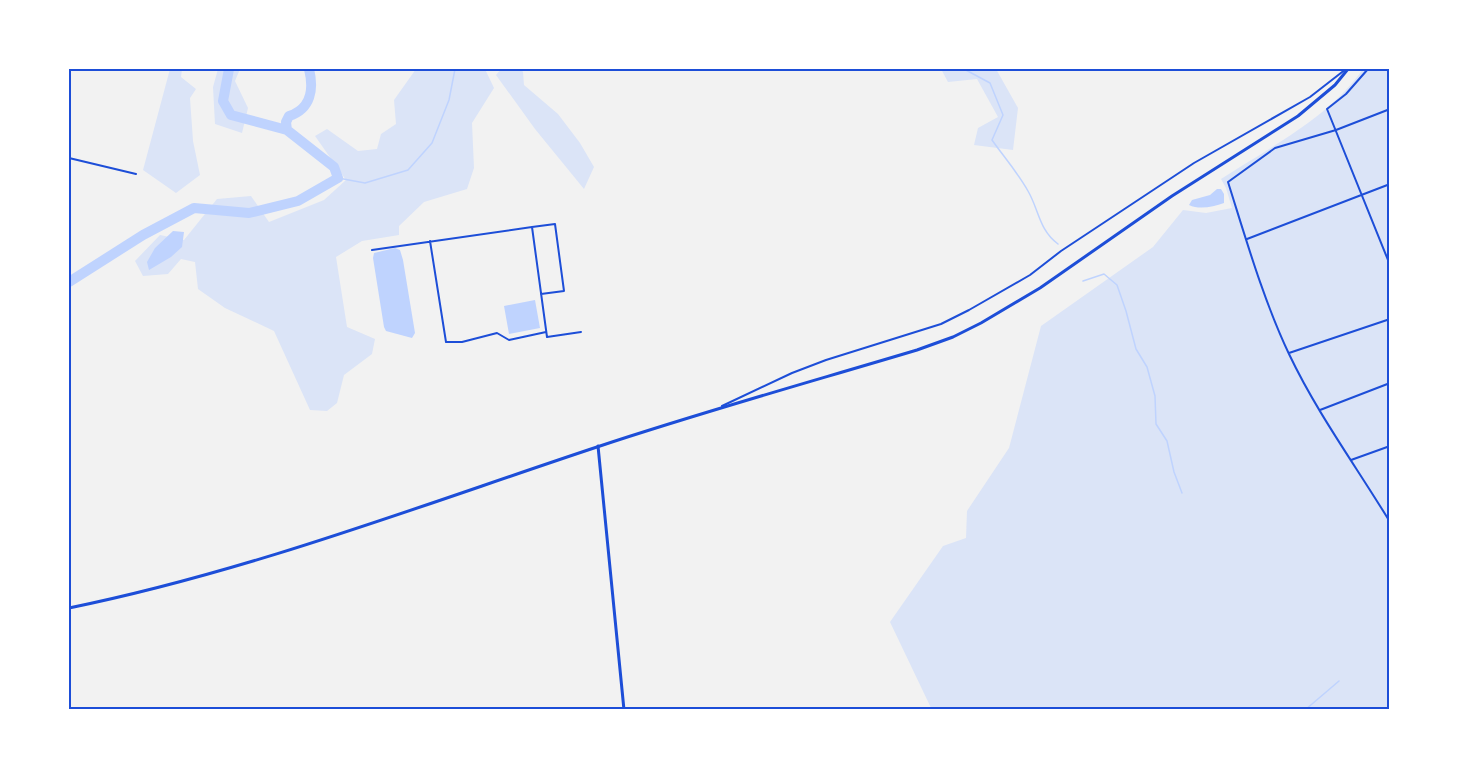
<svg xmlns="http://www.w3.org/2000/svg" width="1459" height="779" font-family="Mulish,sans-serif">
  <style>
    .green { fill: #dbe4f7 }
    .water { fill: #bfd3fe }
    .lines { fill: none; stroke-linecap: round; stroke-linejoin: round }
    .stream { stroke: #bfd3fe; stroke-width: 1.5 }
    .river { stroke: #bfd3fe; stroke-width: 10 }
    .minor { stroke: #1d4ed8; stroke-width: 2 }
    .tertiary { stroke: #1d4ed8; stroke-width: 3 }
    .secondary { stroke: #1d4ed8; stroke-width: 3 }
    .neatline { fill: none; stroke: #1d4ed8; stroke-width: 2 }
  </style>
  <rect width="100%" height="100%" fill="#f2f2f2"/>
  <path class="green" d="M 170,69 L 182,69 L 181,77 L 196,89 L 190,98 L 193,141 L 200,175 L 176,193 L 143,170 Z
    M 218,69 L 240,69 L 235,81 L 248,108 L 242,133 L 215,124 L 213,87 Z
    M 416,69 L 485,69 L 494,88 L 472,123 L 474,168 L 467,189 L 424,202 L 399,226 L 399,235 L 362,241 L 336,257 L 347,327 L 375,339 L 372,354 L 344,375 L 337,403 L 327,411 L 310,410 L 274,331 L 225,308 L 198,289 L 195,262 L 181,259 L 168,274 L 143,276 L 135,261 L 160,235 L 184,240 L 217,199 L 251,196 L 269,222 L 324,200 L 346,180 L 315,136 L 327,129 L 358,151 L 377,149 L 381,134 L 396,124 L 394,100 Z
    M 501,69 L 521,69 L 523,72 L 524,85 L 558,114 L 580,143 L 594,167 L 584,189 L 535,129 L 496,75 Z
    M 941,69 L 996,69 L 1018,108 L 1013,150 L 974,145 L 978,128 L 998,117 L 977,79 L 948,82 Z
    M 1363,69 L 1390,69 L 1390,710 L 932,710 L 890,622 L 943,546 L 966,538 L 967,511 L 1009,448 L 1041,326 L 1153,247 L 1183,210 L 1206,213 L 1232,208 L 1226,188 L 1221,179 C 1269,148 1330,117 1363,69 Z"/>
  <path class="water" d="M 1217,189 L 1221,189 L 1224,194 L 1224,203 C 1213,207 1199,210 1189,205 L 1192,200 L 1210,195 Z
    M 173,231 L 184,232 L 182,247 L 171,257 L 149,270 L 147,262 L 155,248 Z
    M 395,248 L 400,250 L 403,260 L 415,333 L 412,338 L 386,331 L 384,327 L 373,258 L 374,253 Z
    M 535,300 L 540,328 L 509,334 L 504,306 Z"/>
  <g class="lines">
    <path class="stream" d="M 964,69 L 990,83 L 1003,115 L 992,140 C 1004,157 1018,173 1028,191 C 1039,210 1039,230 1058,244
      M 338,178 L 365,183 L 408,170 L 432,143 L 449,100 L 455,69
      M 1083,281 L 1104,274 L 1117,285 L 1126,311 L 1136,349 L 1147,367 L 1155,396 L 1156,424 L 1167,441 L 1174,472 L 1182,493
      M 1305,710 L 1339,681"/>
    <path class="river" d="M 287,130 L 286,122 L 289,116 C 311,109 314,89 309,69
      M 69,282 L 143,235 L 194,208 L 249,213 L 298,201 L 338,178 L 334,167 L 287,130 L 231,115 L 223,101 L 229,69"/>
    <path class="minor" d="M 1368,69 L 1346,94 L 1327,109 L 1390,265
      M 1390,109 L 1336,130 L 1275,148 L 1228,182 C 1246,239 1263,299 1289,354 C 1317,413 1356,466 1390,522
      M 69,158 L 136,174
      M 532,227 L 555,224 L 564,291 L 541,294
      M 1247,239 L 1390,184
      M 430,241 L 446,342 L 462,342 L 497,333 L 509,340 L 546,332
      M 372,250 L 532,227 L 547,337 L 581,332
      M 1289,353 L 1390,319
      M 722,406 L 792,373 L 826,360 L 941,324 L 969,310 L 1030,275 L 1061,251 L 1194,163 L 1310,97 L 1346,69
      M 1320,410 L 1390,383
      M 1351,460 L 1390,446"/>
    <path class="tertiary" d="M 598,446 L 624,710"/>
    <path class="secondary" d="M 69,608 C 250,571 422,505 597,447 C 702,412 810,382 917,350 L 953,337 L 981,323 L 1040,288 L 1172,196 L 1298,116 L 1335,85 L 1348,69"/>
  </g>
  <rect width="1459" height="779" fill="none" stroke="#ffffff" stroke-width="141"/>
  <rect x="70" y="70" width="1318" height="638" class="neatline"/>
</svg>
